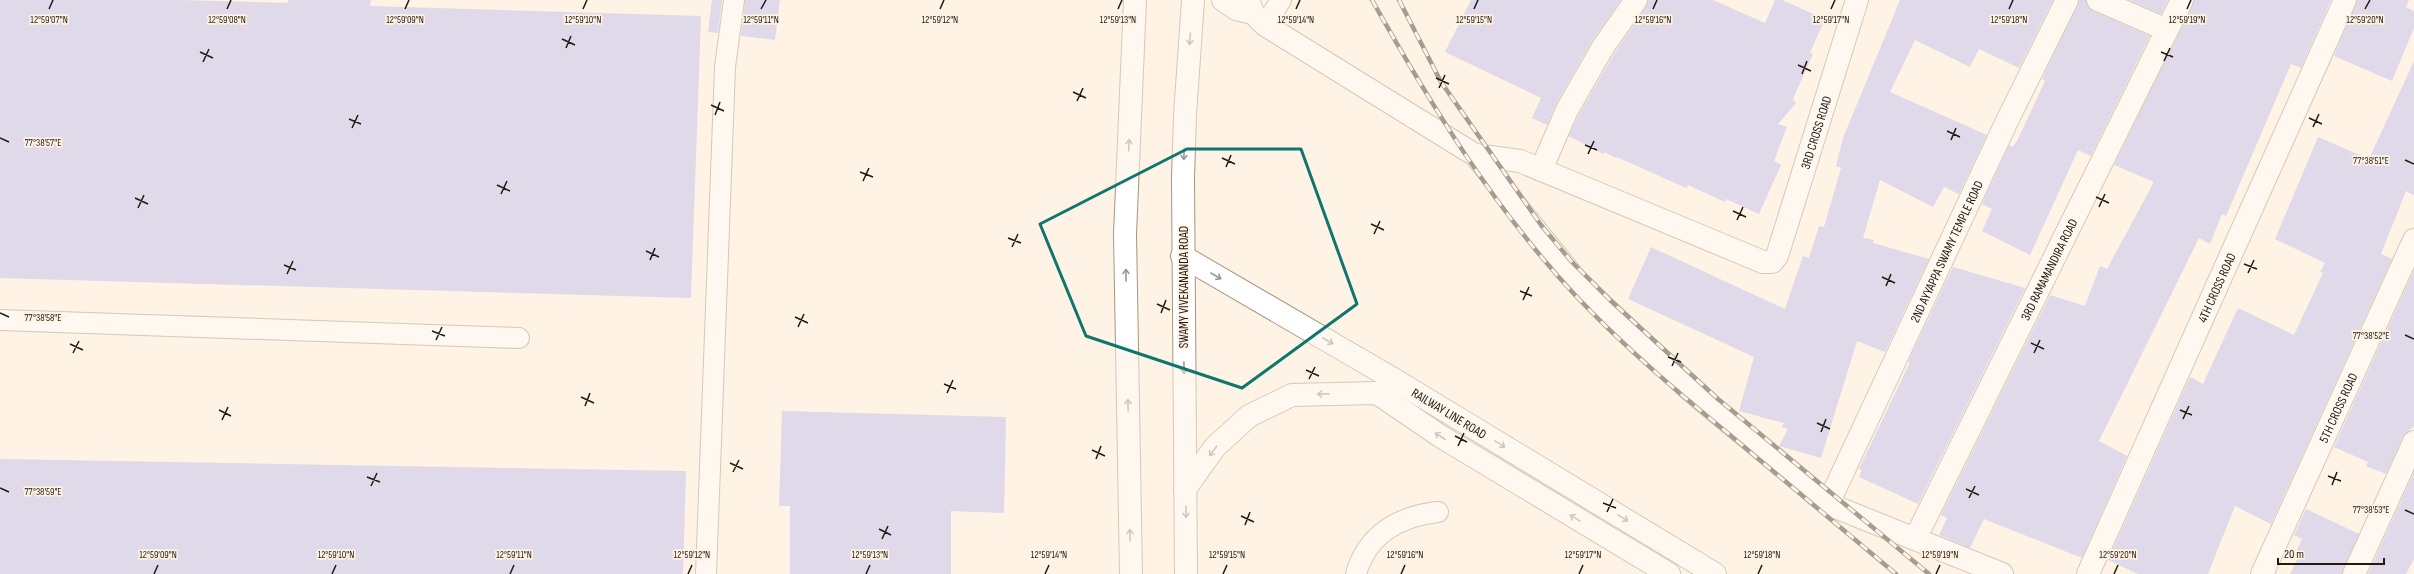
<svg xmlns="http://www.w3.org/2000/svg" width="2414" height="574" font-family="'Sofia Sans Condensed',sans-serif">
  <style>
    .building { fill: #bbbbef }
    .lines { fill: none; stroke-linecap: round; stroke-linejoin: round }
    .service-casing { stroke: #a6967f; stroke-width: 22 }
    .minor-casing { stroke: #a6967f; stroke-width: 24 }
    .secondary-casing { stroke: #a6967f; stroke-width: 24 }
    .primary-casing { stroke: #a6967f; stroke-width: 24 }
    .service { stroke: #fff; stroke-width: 20 }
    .minor { stroke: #fff; stroke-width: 22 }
    .secondary { stroke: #fff; stroke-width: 22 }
    .primary { stroke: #fff; stroke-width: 22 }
    .rail-casing { stroke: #3c352b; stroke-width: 4.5 }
    .rail { stroke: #fef3e5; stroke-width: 3; stroke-dasharray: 9; stroke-linecap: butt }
    .oneway { stroke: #9b9894 }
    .marked { fill: none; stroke: #0f766e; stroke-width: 3; stroke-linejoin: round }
    .ticks { fill: none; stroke: #201a11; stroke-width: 1.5 }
    .labels { text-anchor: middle; stroke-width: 3.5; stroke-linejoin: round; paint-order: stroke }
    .street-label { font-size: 13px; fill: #201a11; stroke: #fef3e5 }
    .ticks-label { font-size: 10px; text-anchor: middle; fill: #201a11; stroke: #fef3e5; stroke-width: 3.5; stroke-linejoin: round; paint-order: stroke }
  </style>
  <rect width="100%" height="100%" fill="#fef3e5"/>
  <path class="building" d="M 0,0 L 181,0 L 288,3 L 288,0 L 371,0 L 370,6 L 701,16 L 691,298 L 0,278 Z
    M 712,0 L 722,0 L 718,33 L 708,32 Z
    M 745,0 L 780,0 L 775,40 L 741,36 Z
    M 1471,0 L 1621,0 L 1592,41 L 1556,104 L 1547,125 L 1532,118 L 1541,98 L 1445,52 Z
    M 1648,0 L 1713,0 L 1765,23 L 1775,0 L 1782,0 L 1825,19 L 1810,53 L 1813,54 L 1793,99 L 1796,103 L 1778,124 L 1787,127 L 1774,161 L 1781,165 L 1759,214 L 1726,199 L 1725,202 L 1688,185 L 1686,188 L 1617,157 L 1616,158 L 1604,152 L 1603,154 L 1569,136 L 1578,116 L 1614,54 L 1646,7 Z
    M 1900,0 L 2053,0 L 2019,68 L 1979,49 L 1970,67 L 1915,40 L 1890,92 L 1987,135 L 1959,194 L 1944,187 L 1933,207 L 1880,180 L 1863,238 L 1874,240 L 1873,243 L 1929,259 L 1885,352 L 1857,341 L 1821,458 L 1779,446 L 1788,429 L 1782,427 L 1784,423 L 1739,411 L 1754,357 L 1628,299 L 1651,247 L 1785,309 L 1803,256 L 1809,258 L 1819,226 L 1824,227 L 1841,168 L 1836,166 L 1843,138 Z
    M 2079,0 L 2086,0 L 2088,7 L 2093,11 L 2150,36 L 2091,156 L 2078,150 L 2030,255 L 1982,231 L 1992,209 L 1982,204 L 2009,145 L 2013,147 L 2018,139 L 2045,81 L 2042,79 Z
    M 2129,0 L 2168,0 L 2161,14 Z
    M 2194,0 L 2331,0 L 2301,68 L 2291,64 L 2226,216 L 2222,214 L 2210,244 L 2199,238 L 2099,441 L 2127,456 L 2082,558 L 1984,519 L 1970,548 L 1939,535 L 1947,518 L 1941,515 L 2050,295 L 2085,306 L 2100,266 L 2107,269 L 2154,182 L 2114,165 Z
    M 2357,0 L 2409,0 L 2406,7 L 2414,11 L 2414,28 L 2392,81 L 2334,56 Z
    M 2414,61 L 2414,195 L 2406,191 L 2381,254 L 2392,259 L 2271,524 L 2235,506 L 2208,574 L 2138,574 L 2108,560 L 2190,377 L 2203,384 L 2238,308 L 2294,335 L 2323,273 L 2320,272 L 2325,263 L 2275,239 L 2318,137 L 2369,159 Z
    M 1953,267 L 2025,288 L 1918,504 L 1859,477 L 1862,470 L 1859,469 L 1910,362 L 1908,362 Z
    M 2414,270 L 2414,426 L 2403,437 L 2386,474 L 2366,466 L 2368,462 L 2334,447 Z
    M 782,411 L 1006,417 L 1004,513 L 951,511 L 951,574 L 790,574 L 790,506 L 779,506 Z
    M 0,459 L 686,471 L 683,574 L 0,574 Z
    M 2414,472 L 2414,559 L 2406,574 L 2368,574 Z
    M 2306,509 L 2359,534 L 2342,574 L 2290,574 L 2300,554 L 2296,552 L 2302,539 L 2294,535 Z"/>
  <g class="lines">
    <g class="service-casing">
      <path id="service" d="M 1265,25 L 1281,0
        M 0,320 L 519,338
        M 706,574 L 725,67 L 734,0
        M 1356,574 C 1367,534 1400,516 1438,512"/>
    </g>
    <g class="minor-casing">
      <g id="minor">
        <path d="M 1223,0 L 1236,9 L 1253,13"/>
        <path d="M 1248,0 L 1253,13 L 1265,25 L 1475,155 L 1576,280 L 1691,391 L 1828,504 L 2002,574"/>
        <path d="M 2098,0 L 2167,30"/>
        <path id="s1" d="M 1475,155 L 1520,161 L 1763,262 L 1772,262 L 1777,256 L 1857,0"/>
        <path d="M 1541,170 L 1567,110 L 1603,47 L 1636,0"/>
        <path id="s2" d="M 1828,504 L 2007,121 L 2067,0"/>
        <path id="s3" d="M 1915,539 L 2182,0"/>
        <path id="s4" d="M 2088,574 L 2345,0"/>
        <path id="s5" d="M 2262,574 L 2414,240"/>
        <path d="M 2354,574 L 2414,442"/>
      </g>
    </g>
    <g class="secondary-casing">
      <g id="secondary">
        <path id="s6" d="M 1182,256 L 1395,380 L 1715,574"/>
        <path d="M 1185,489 L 1215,447 L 1249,416 L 1292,395 L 1377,393 L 1440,436 L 1669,574"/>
      </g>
    </g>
    <g class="primary-casing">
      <path id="primary" d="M 1131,574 L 1125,234 L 1135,0
        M 1186,574 L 1183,178 L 1185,115 L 1193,0"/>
    </g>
    <use href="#service" class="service"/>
    <use href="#minor" class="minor"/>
    <use href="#secondary" class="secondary"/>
    <use href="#primary" class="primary"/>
    <g class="rail-casing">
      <path id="rail" d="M 1372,0 C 1431,105 1493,207 1575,295 C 1625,348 1680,394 1736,440 C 1789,485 1843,529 1896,574
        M 1399,0 L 1441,82 L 1541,225 L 1571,261 L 1610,300 L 1718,399 L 1929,574"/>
    </g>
    <use href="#rail" class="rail"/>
  </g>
  <defs><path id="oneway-shaft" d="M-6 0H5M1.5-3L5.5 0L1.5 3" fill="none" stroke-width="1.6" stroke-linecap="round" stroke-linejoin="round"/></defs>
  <g class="oneway">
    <use href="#oneway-shaft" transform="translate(1190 39) rotate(94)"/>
    <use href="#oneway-shaft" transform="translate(1129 145) rotate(-88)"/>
    <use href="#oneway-shaft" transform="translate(1184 154) rotate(92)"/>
    <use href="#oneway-shaft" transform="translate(1126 275) rotate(-91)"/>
    <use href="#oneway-shaft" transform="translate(1216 276) rotate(30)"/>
    <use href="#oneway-shaft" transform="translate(1328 341) rotate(30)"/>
    <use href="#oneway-shaft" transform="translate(1184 368) rotate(89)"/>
    <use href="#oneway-shaft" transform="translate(1323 394) rotate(179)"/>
    <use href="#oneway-shaft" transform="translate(1128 405) rotate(-91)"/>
    <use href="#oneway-shaft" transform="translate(1440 436) rotate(-147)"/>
    <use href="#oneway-shaft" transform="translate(1500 444) rotate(31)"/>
    <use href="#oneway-shaft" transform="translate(1213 451) rotate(127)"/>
    <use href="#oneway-shaft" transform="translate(1186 512) rotate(90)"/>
    <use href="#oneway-shaft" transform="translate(1575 518) rotate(-149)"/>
    <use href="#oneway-shaft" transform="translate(1623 518) rotate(31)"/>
    <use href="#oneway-shaft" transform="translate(1130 535) rotate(-91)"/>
  </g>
  <path d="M0 0H2414V574H0ZM 1187,149 L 1301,149 L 1357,304 L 1242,388 L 1086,336 L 1040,224 Z" fill="#fef3e5" fill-opacity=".55" fill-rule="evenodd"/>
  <path class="marked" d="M 1187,149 L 1301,149 L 1357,304 L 1242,388 L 1086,336 L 1040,224 Z"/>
  <path class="ticks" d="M 49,9 L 53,0M 227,9 L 231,0M 405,9 L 409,0M 583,9 L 587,0M 761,9 L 766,0M 940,9 L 944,0M 1118,9 L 1122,0M 1296,9 L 1300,0M 1474,9 L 1478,0M 1653,9 L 1657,0M 1831,9 L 1835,0M 2009,9 L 2013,0M 2187,9 L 2191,0M 2365,9 L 2370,0M 562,39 L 575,45M 566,48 L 571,36M 200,52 L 213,58M 2161,52 L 2173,57M 2164,61 L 2170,48M 203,62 L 209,49M 1798,65 L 1811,71M 1802,74 L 1807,61M 1436,78 L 1449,84M 1439,88 L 1445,75M 1073,92 L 1086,98M 1077,101 L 1083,88M 711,105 L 724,111M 715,115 L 720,102M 2309,118 L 2322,124M 349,119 L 361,124M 2313,127 L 2319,114M 352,128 L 358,115M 1947,131 L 1960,137M 0,138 L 9,142M 1951,140 L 1956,128M 1585,145 L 1597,150M 1588,154 L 1594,141M 1222,158 L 1235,164M 2405,160 L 2414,164M 1226,167 L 1231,155M 860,172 L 873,177M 863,181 L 869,168M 497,185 L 510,191M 501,194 L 507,181M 2096,197 L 2109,203M 135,198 L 148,204M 2099,207 L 2105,194M 138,208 L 144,195M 1733,211 L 1746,217M 1737,220 L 1743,207M 1371,224 L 1384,230M 1374,234 L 1380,221M 1008,238 L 1021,243M 1012,247 L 1018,234M 646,251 L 659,257M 650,260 L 655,248M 2244,264 L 2257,269M 284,265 L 296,270M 2248,273 L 2254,260M 287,274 L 293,261M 1882,277 L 1895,283M 1886,286 L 1891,274M 1520,291 L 1532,296M 1523,300 L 1529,287M 1157,304 L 1170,310M 0,313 L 9,317M 1161,313 L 1166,300M 795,317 L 808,323M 798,327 L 804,314M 432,331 L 445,336M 2405,335 L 2414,339M 436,340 L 442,327M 2031,343 L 2044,349M 70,344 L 83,350M 73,353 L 79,341M 2034,353 L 2040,340M 1668,357 L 1681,362M 1672,366 L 1678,353M 1306,370 L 1319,376M 1309,379 L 1315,367M 944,384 L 956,389M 947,393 L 953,380M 581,397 L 594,403M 585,406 L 590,393M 219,410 L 231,416M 2180,410 L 2192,415M 2183,419 L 2189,406M 222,420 L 228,407M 1817,423 L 1830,429M 1821,432 L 1826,419M 1455,436 L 1467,442M 1458,446 L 1464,433M 1092,450 L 1105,456M 1096,459 L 1101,446M 730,463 L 743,469M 733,472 L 739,460M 2328,476 L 2341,481M 367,477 L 380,482M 2332,485 L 2337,472M 371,486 L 377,473M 0,488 L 9,492M 1966,489 L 1979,495M 1969,498 L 1975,486M 1603,503 L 1616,508M 2405,510 L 2414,514M 1607,512 L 1613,499M 1241,516 L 1254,522M 1245,525 L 1250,512M 879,529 L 891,535M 882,539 L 888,526M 154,574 L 158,565M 332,574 L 336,565M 510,574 L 514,565M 688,574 L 692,565M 866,574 L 870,565M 1045,574 L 1049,565M 1223,574 L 1227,565M 1401,574 L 1405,565M 1579,574 L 1583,565M 1758,574 L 1762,565M 1936,574 L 1940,565M 2114,574 L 2118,565"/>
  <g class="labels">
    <g class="street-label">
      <text dy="5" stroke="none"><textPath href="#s1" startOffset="455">3RD CROSS ROAD</textPath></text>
      <text dy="5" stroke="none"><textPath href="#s2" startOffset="279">2ND AYYAPPA SWAMY TEMPLE ROAD</textPath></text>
      <text dy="5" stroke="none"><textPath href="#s3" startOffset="301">3RD RAMAMANDIRA ROAD</textPath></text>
      <text transform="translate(1183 287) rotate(-90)" y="5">SWAMY VIVEKANANDA ROAD</text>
      <text dy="5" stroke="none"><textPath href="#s4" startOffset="314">4TH CROSS ROAD</textPath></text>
      <text dy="5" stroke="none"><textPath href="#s5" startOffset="183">5TH CROSS ROAD</textPath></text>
      <text dy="5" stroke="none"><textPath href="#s6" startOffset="310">RAILWAY LINE ROAD</textPath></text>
    </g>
  </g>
  <g class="ticks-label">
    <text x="49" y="23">12°59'07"N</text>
    <text x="227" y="23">12°59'08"N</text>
    <text x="405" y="23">12°59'09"N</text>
    <text x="583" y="23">12°59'10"N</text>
    <text x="1118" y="23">12°59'13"N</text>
    <text x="1296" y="23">12°59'14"N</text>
    <text x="1474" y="23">12°59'15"N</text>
    <text x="1653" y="23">12°59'16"N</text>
    <text x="1831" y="23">12°59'17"N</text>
    <text x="2009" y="23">12°59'18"N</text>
    <text x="2187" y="23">12°59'19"N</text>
    <text x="761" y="23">12°59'11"N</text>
    <text x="940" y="23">12°59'12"N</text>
    <text x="2365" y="23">12°59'20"N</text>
    <text x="43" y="146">77°38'57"E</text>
    <text x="2371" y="164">77°38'51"E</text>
    <text x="43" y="321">77°38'58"E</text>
    <text x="2371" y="339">77°38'52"E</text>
    <text x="43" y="495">77°38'59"E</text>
    <text x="2371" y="513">77°38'53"E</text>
    <text x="158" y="558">12°59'09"N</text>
    <text x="336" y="558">12°59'10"N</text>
    <text x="514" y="558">12°59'11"N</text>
    <text x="692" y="558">12°59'12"N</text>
    <text x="870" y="558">12°59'13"N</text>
    <text x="1049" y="558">12°59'14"N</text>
    <text x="1227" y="558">12°59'15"N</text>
    <text x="1405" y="558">12°59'16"N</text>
    <text x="1583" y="558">12°59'17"N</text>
    <text x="1762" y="558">12°59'18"N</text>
    <text x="1940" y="558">12°59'19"N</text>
    <text x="2118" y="558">12°59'20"N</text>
  </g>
  <path d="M2278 558v6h106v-6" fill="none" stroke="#201a11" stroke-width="2"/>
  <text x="2284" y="558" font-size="12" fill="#201a11" stroke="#fef3e5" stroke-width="3" paint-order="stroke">20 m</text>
</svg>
